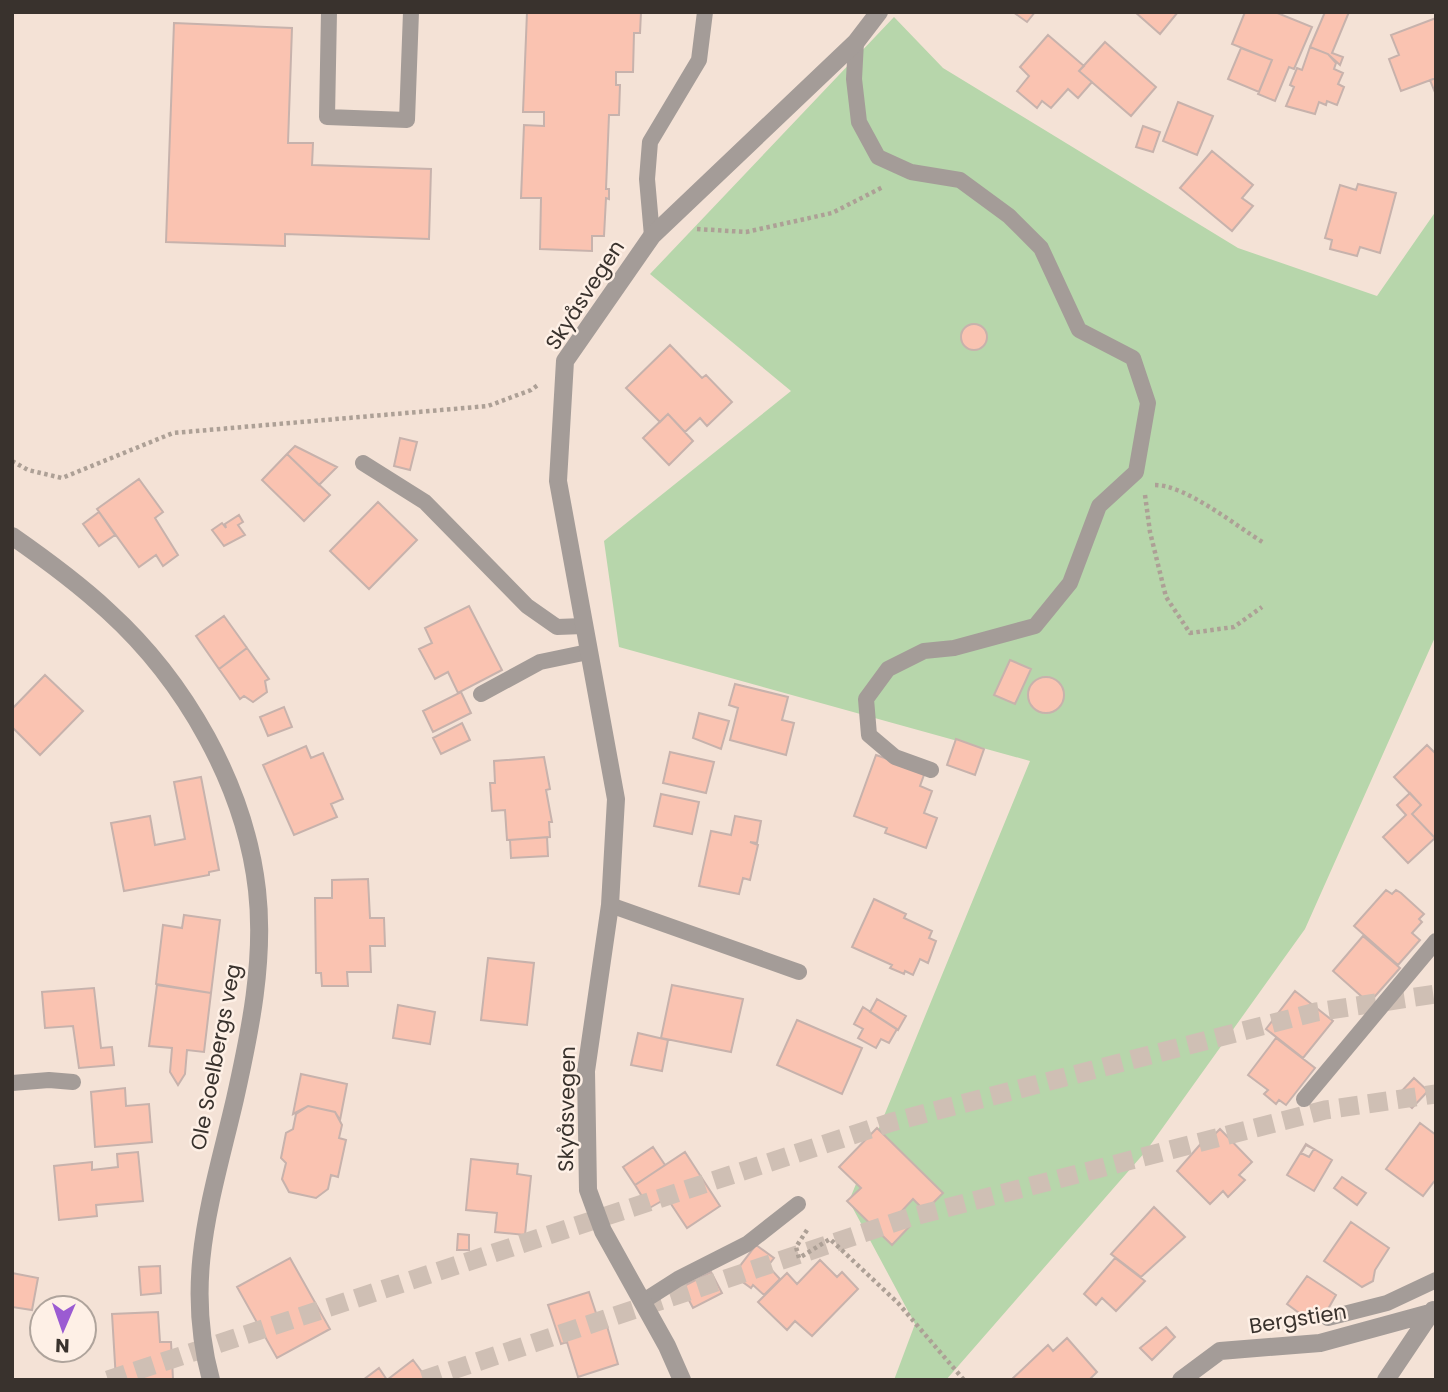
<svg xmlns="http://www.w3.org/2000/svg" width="1448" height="1392" font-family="Poppins,sans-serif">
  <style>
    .green { fill: #b7d6ab }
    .building { fill: #fac3b1; stroke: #c7b2ac; stroke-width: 2; fill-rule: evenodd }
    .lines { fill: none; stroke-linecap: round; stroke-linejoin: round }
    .trunk-tunnel { stroke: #cfbfb4; stroke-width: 19; stroke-dasharray: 19 10; stroke-linecap: butt }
    .path { stroke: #ada096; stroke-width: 4.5; stroke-dasharray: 3.5 3.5; stroke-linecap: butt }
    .service { stroke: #a49c98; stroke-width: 16 }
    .minor { stroke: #a49c98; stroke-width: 18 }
    .labels { text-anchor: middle; stroke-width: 5; stroke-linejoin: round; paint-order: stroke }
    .street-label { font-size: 21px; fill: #39322d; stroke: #fef0e6 }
  </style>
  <rect width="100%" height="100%" fill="#f4e2d6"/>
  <path class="green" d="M 894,17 L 943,68 L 1238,248 L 1377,296 L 1436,211 L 1436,635 L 1305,929 L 1146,1151 L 946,1380 L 894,1380 L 915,1324 L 849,1201 L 1030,761 L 619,647 L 604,541 L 791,391 L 650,274 Z"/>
  <path class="building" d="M 527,12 L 641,12 L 640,33 L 634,33 L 633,72 L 616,72 L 616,85 L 620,85 L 619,115 L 609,115 L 606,189 L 609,189 L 609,199 L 606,198 L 604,236 L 592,236 L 592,251 L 540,249 L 541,198 L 521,198 L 524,125 L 544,126 L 544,112 L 523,112 Z
    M 1013,12 L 1035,12 L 1027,22 Z
    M 1135,12 L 1178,12 L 1160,34 Z
    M 1245,12 L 1275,12 L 1312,27 L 1294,69 L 1289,67 L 1275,101 L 1258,94 L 1272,60 L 1232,44 Z
    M 1325,12 L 1349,12 L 1332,53 L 1343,57 L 1340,65 L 1328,54 L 1310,47 Z
    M 1436,18 L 1436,78 L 1401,91 L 1389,59 L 1399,55 L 1391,35 Z
    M 174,23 L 292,28 L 288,143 L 313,143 L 312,165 L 431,169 L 429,239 L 285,234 L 285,246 L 166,242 Z
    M 1048,35 L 1084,66 L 1079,71 L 1092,82 L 1078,98 L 1068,89 L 1051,108 L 1042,101 L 1037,108 L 1017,91 L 1029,76 L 1020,67 Z
    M 1105,42 L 1156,87 L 1131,116 L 1079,71 Z
    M 1310,47 L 1328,54 L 1336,63 L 1334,69 L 1343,73 L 1338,84 L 1344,87 L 1337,105 L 1327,101 L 1326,105 L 1319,102 L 1315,114 L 1286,106 L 1294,87 L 1290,85 L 1297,68 L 1302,70 Z
    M 1241,48 L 1272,60 L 1259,92 L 1228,79 Z
    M 1436,78 L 1436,95 L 1430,80 Z
    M 1178,102 L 1213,116 L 1197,155 L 1163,141 Z
    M 1143,126 L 1160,132 L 1153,152 L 1136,147 Z
    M 1212,151 L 1253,185 L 1242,198 L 1253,206 L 1232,231 L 1180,188 Z
    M 1358,184 L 1396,193 L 1380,253 L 1360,247 L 1357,256 L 1330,249 L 1332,240 L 1325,238 L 1340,185 L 1356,190 Z
    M961 337a13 13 0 1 1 26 0a13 13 0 1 1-26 0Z
    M 670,345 L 702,378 L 706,375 L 732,402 L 707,426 L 700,418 L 685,432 L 668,414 L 660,422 L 626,388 Z
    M 668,414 L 693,441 L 669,465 L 643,438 Z
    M 400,438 L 417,442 L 410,470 L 394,466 Z
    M 295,446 L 337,467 L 319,485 L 287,454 Z
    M 287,454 L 330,495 L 304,521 L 262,480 Z
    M 139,479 L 163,512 L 155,518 L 178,555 L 163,566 L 156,555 L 139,567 L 97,509 Z
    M 378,502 L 417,540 L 369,589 L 330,551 Z
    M 99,512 L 115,535 L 99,546 L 83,524 Z
    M 239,515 L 243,522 L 238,525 L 245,535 L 224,546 L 212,530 L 222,523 L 226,528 L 225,524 Z
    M 469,606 L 502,670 L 458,693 L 448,672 L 435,679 L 419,649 L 432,643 L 425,628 Z
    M 224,616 L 247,648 L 219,669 L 196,636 Z
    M 247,648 L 269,679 L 265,681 L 267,692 L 253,702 L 244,696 L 240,699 L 219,669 Z
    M 1010,660 L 1031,669 L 1015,704 L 994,695 Z
    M 45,675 L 83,711 L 40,755 L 12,727 L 12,709 Z
    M1028 695a18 18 0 1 1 36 0a18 18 0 1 1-36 0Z
    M 735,684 L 788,697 L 782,720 L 794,723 L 786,755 L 730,740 L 738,708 L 729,705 Z
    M 461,692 L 471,713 L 433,732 L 423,711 Z
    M 284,707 L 292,727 L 268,736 L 260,717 Z
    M 699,713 L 729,721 L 721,749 L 693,738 Z
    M 462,723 L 470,740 L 441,754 L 433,738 Z
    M 956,739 L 984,749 L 975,775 L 947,765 Z
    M 1427,745 L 1436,754 L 1436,839 L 1412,814 L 1421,805 L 1394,777 Z
    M 306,746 L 311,758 L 323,753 L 343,799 L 331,804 L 337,817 L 294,835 L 263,765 Z
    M 670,752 L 714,762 L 706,793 L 663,783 Z
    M 876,755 L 925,772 L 920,786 L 932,791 L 924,813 L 937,818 L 926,848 L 885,833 L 887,828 L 854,816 Z
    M 544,757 L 550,789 L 546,790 L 552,822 L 549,822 L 550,837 L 507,840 L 505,810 L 492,811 L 490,783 L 495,783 L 494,761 Z
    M 201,777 L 219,870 L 209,872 L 209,875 L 124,891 L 111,823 L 150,816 L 155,845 L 185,839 L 174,782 Z
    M 1410,793 L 1421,805 L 1412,814 L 1435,838 L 1408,863 L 1383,837 L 1406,815 L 1397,805 Z
    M 661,794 L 699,802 L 692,834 L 654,826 Z
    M 735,816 L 761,821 L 757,843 L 750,842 L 758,845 L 750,880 L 743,878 L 739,894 L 699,886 L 711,831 L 731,835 Z
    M 547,837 L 548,856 L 511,858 L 510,840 Z
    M 368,879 L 370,918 L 384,918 L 385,946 L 370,946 L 371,972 L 347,972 L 348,986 L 322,986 L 321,973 L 316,973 L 315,898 L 332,898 L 332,880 Z
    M 1386,890 L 1392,894 L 1396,890 L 1401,893 L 1424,914 L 1419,919 L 1422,922 L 1412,933 L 1420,940 L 1398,965 L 1354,926 Z
    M 874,899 L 906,914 L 904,918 L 932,931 L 929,938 L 936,941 L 928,963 L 920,959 L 913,975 L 905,971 L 904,974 L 890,968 L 892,965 L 852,947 Z
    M 184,915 L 220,920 L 211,993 L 156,984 L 163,925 L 182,928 Z
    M 1363,936 L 1400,968 L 1369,1003 L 1333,971 Z
    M 488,958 L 534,963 L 527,1025 L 481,1020 Z
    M 157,985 L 211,993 L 204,1052 L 187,1050 L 185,1074 L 178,1085 L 170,1072 L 172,1048 L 149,1046 Z
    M 672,985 L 743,999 L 731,1052 L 661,1038 Z
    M 94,988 L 101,1048 L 112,1047 L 114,1065 L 79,1068 L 73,1026 L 45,1028 L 42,992 Z
    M 1295,991 L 1333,1021 L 1303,1058 L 1266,1029 Z
    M 877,999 L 906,1016 L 898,1030 L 870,1012 Z
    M 398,1005 L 435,1012 L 430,1044 L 393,1038 Z
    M 863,1007 L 897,1029 L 889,1043 L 881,1039 L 876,1048 L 858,1038 L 863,1029 L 854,1024 Z
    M 797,1020 L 862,1048 L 842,1094 L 777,1065 Z
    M 638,1033 L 668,1040 L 662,1071 L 631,1065 Z
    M 1276,1038 L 1315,1068 L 1286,1105 L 1279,1100 L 1276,1104 L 1264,1094 L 1268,1090 L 1248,1075 Z
    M 301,1074 L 347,1084 L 340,1120 L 335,1112 L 308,1106 L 293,1114 Z
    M 1414,1078 L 1428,1091 L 1412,1108 L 1398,1095 Z
    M 125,1088 L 126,1106 L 149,1104 L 152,1142 L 95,1147 L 91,1092 Z
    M 308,1106 L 335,1112 L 342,1125 L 339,1138 L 346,1140 L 338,1177 L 331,1175 L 328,1189 L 316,1198 L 289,1192 L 282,1179 L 286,1163 L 281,1158 L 286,1133 L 293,1129 L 296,1114 Z
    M 1420,1123 L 1436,1135 L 1436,1179 L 1423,1196 L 1386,1169 Z
    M 877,1128 L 943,1193 L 925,1211 L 913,1199 L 898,1215 L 909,1227 L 892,1245 L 847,1201 L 861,1188 L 839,1167 Z
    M 1220,1129 L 1252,1162 L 1239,1175 L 1245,1180 L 1228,1197 L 1223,1191 L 1210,1204 L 1177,1171 L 1205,1139 L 1207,1142 Z
    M 1306,1144 L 1332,1160 L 1314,1191 L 1287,1175 ZM 1306,1145 L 1314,1149 L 1309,1157 L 1301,1153 Z
    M 653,1147 L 665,1165 L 635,1185 L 623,1167 Z
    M 138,1152 L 143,1201 L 96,1205 L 97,1216 L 59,1220 L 54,1166 L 92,1162 L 92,1170 L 118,1167 L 117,1154 Z
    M 685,1152 L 720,1206 L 687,1228 L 667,1198 L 646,1210 L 640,1200 L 643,1198 L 635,1185 Z
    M 471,1159 L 518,1164 L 517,1174 L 531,1176 L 525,1235 L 495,1232 L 497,1213 L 466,1210 Z
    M 1342,1177 L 1366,1193 L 1357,1205 L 1334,1188 Z
    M 1154,1207 L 1185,1237 L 1141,1277 L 1111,1254 Z
    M 1351,1222 L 1389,1248 L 1375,1270 L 1373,1281 L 1362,1287 L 1324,1261 Z
    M 458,1234 L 469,1235 L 469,1250 L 457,1250 Z
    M 756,1245 L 774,1258 L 768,1266 L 780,1279 L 764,1295 L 753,1285 L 751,1288 L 733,1275 Z
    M 290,1258 L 330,1329 L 277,1358 L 237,1287 Z
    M 1115,1258 L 1145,1281 L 1116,1311 L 1102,1298 L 1096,1305 L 1084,1294 Z
    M 820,1260 L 837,1277 L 842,1272 L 858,1289 L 812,1336 L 795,1321 L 787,1330 L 758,1302 L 787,1273 L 797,1284 Z
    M 160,1266 L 161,1293 L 141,1295 L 139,1267 Z
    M 711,1272 L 722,1293 L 693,1308 L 682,1287 Z
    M 12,1273 L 38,1278 L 32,1310 L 12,1307 Z
    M 1307,1276 L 1336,1295 L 1320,1323 L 1314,1324 L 1287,1304 Z
    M 589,1292 L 601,1328 L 607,1326 L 618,1364 L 578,1377 L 567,1342 L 561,1344 L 548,1305 Z
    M 158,1312 L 160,1342 L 171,1342 L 173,1379 L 116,1380 L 112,1314 Z
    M 1166,1327 L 1175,1337 L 1152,1360 L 1140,1348 Z
    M 1067,1338 L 1097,1372 L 1089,1380 L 1011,1380 L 1048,1345 L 1053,1351 Z
    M 413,1360 L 428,1380 L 387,1380 Z
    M 379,1368 L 387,1380 L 363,1380 Z"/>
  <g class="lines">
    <path class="trunk-tunnel" d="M 108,1380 L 892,1122 L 1316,1012 L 1436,994
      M 423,1380 L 911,1217 L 1325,1110 L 1436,1094"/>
    <path class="path" d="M 697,229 L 746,232 L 832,213 L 883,187
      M 12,461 L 28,470 L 62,478 L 173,433 L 488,406 L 531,390 L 538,385
      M 1155,485 C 1186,485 1236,526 1264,543
      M 1145,495 L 1150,532 L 1166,597 L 1190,633 L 1234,627 L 1262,607
      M 807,1230 L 796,1247 L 799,1258 L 830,1239 L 898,1303 L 964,1380"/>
    <path class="service" d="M 329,12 L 327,117 L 407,120 L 411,12
      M 856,42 L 854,79 L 859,122 L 878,157 L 911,172 L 960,180 L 1009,216 L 1041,248 L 1079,330 L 1133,358 L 1148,403 L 1136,472 L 1099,506 L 1070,583 L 1035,626 L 954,648 L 924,651 L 888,669 L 866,699 L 869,735 L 895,757 L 931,770
      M 652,236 L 647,179 L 650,142 L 699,60 L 705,12
      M 363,463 L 425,502 L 527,606 L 557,627 L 583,626
      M 481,694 L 540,662 L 588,652
      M 610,905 L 799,972
      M 12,1083 L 49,1080 L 73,1082
      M 1304,1099 L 1436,941
      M 642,1302 L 678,1279 L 747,1244 L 798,1204
      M 1328,1318 L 1387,1303 L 1436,1280"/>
    <path class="minor" d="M 12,536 C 45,559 79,584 108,611 C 185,681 245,785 257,890 C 265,960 250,1032 235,1099 C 212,1198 183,1278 211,1380
      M 682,1380 L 667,1346 L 603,1231 L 588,1190 L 586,1071 L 610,905 L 616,799 L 558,481 L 565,361 L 652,236 L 856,42 L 879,12
      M 1181,1380 L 1220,1351 L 1320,1343 L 1430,1313
      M 1386,1380 L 1433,1310"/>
  </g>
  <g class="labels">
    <g class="street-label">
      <text transform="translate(585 295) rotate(-57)" y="7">Skyåsvegen</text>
      <text transform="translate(216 1057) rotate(-79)" y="7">Ole Soelbergs veg</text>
      <text transform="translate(567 1109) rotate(-89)" y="7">Skyåsvegen</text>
      <text transform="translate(1298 1319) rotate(-9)" y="7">Bergstien</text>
    </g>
  </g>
  <rect width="1448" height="1392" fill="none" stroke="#39322d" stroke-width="28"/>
  <g transform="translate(63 1329) rotate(182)"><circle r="33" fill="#fef0e6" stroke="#afa49c" stroke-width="2"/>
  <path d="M0-5L12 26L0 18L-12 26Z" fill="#9b5bd2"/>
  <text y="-10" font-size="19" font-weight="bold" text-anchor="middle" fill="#39322d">N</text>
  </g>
</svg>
